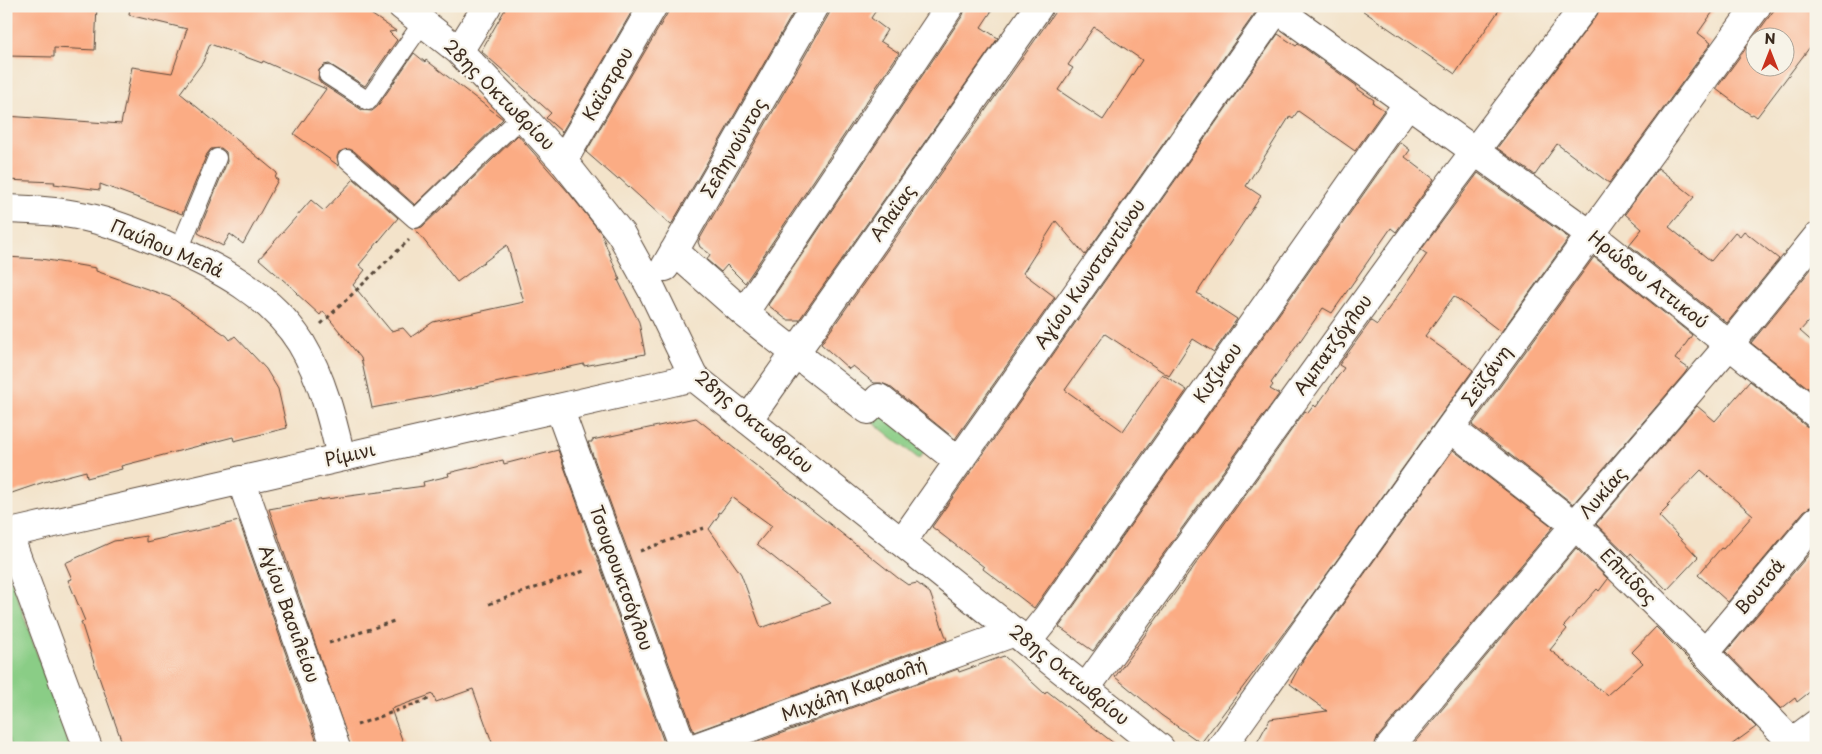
<svg xmlns="http://www.w3.org/2000/svg" width="1822" height="754" font-family="'Playpen Sans',sans-serif">
  <style>
    .green { fill: #8acd86; stroke: #627c52 }
    .building { fill: #fbac84; fill-rule: evenodd }
    .lines { fill: none; stroke-linecap: round; stroke-linejoin: round }
    .lane-casing { stroke: #574638; stroke-width: 20 }
    .street-casing { stroke: #574638; stroke-width: 30 }
    .secondary-casing { stroke: #574638; stroke-width: 30 }
    .path { stroke: #574638; stroke-width: 3; stroke-dasharray: 4 4; stroke-linecap: butt }
    .lane { stroke: #fff; stroke-width: 18 }
    .street { stroke: #fff; stroke-width: 28 }
    .secondary { stroke: #fff; stroke-width: 28 }
    .labels { text-anchor: middle; stroke-width: 4.5; stroke-linejoin: round; paint-order: stroke }
    .street-label { font-size: 18px; fill: #3b2a1e; stroke: #f7f3e8 }
  </style>
  <rect width="100%" height="100%" fill="#f7f3e8"/>
  <filter id="ink" filterUnits="userSpaceOnUse"><feTurbulence type="fractalNoise" baseFrequency=".02" numOctaves="2"/><feDisplacementMap in="SourceGraphic" scale="10" xChannelSelector="R" yChannelSelector="G"/><feConvolveMatrix kernelMatrix="1 2 1 2 8 2 1 2 1" color-interpolation-filters="sRGB"/></filter>
  <filter id="wash" filterUnits="userSpaceOnUse"><feTurbulence type="fractalNoise" baseFrequency=".0096" numOctaves="4" result="noise"/><feDisplacementMap in="SourceGraphic" scale="20" xChannelSelector="R" yChannelSelector="G"/><feGaussianBlur stdDeviation="1.12" result="paint"/><feColorMatrix in="noise" values="0 0 0 0 0 0 0 0 0 0 0 0 0 0 0 0 0 1.4 0 .05"/><feComposite in="paint" operator="in"/></filter>
  <g filter="url(#wash)">
    <rect width="100%" height="100%" fill="#f3e3ca"/>
    <path class="green" d="M 882,405 L 931,443 L 919,459 L 870,420 Z
      M 7,568 L 70,748 L 12,748 L 6,732 Z"/>
    <g id="blocks">
      <path class="building" d="M 11,6 L 97,6 L 95,50 L 54,48 L 54,57 L 6,56 L 6,27 L 10,27 L 9,9 L 11,8 Z
        M 130,6 L 353,6 L 360,11 L 362,8 L 396,31 L 389,32 L 397,40 L 365,86 L 329,64 L 324,65 L 319,70 L 318,79 L 322,84 L 362,110 L 372,111 L 377,107 L 414,53 L 425,62 L 426,60 L 503,119 L 415,205 L 354,151 L 349,149 L 339,152 L 337,157 L 339,166 L 294,134 L 326,89 L 263,61 L 262,63 L 210,44 L 203,62 L 180,93 L 277,173 L 275,178 L 278,180 L 243,244 L 230,234 L 223,246 L 198,233 L 227,162 L 226,152 L 221,148 L 211,149 L 207,154 L 182,214 L 100,184 L 100,190 L 54,184 L 55,182 L 6,180 L 6,116 L 121,124 L 132,67 L 172,73 L 187,29 L 129,15 Z
        M 507,6 L 635,6 L 562,132 L 546,118 L 551,113 L 481,51 Z
        M 669,6 L 797,6 L 671,225 L 619,178 L 617,179 L 586,152 L 667,14 Z
        M 831,6 L 879,6 L 871,18 L 887,30 L 880,41 L 899,53 L 745,283 L 727,265 L 721,272 L 707,260 L 710,254 L 700,247 L 698,242 L 829,14 Z
        M 966,6 L 995,6 L 981,27 L 998,38 L 799,320 L 787,320 L 768,305 L 963,15 Z
        M 1059,6 L 1260,6 L 1085,255 L 1056,221 L 1023,273 L 1055,297 L 955,439 L 889,386 L 881,383 L 874,383 L 853,366 L 849,369 L 821,344 ZM 1094,27 L 1142,60 L 1103,120 L 1058,90 L 1073,68 L 1068,65 Z
        M 1356,6 L 1502,6 L 1455,74 Z
        M 1600,6 L 1717,6 L 1698,33 L 1711,43 L 1609,183 L 1557,144 L 1535,175 L 1497,148 L 1597,15 Z
        M 1777,6 L 1816,6 L 1816,39 L 1757,117 L 1753,114 L 1751,115 L 1716,89 ZM 1754,38 L 1784,38 L 1784,68 L 1754,68 Z
        M 1278,34 L 1296,46 L 1298,44 L 1303,47 L 1357,86 L 1356,88 L 1374,100 L 1373,103 L 1384,110 L 1355,151 L 1298,111 L 1293,118 L 1290,116 L 1246,186 L 1261,196 L 1197,293 L 1237,319 L 1214,352 L 1193,339 L 1169,376 L 1105,334 L 1065,390 L 1123,431 L 1162,374 L 1187,390 L 1034,608 L 983,569 L 984,567 L 932,527 Z
        M 518,135 L 569,193 L 601,233 L 620,280 L 618,280 L 639,322 L 645,354 L 584,366 L 584,364 L 429,397 L 372,408 L 361,358 L 323,311 L 320,315 L 296,293 L 297,292 L 259,259 L 311,200 L 324,211 L 354,179 L 398,218 L 359,265 L 365,270 L 353,285 L 391,331 L 403,328 L 411,337 L 433,322 L 524,302 L 507,245 L 457,282 L 415,229 L 422,227 Z
        M 1400,142 L 1410,150 L 1405,157 L 1434,179 L 1396,232 L 1391,228 L 1332,313 L 1323,308 L 1271,383 L 1273,385 L 1270,389 L 1279,394 L 1093,651 L 1059,627 Z
        M 1658,168 L 1694,197 L 1669,227 L 1711,261 L 1735,232 L 1740,236 L 1744,231 L 1779,259 L 1727,323 L 1629,245 L 1642,229 L 1625,214 Z
        M 1478,173 L 1569,238 L 1501,332 L 1454,296 L 1425,336 L 1473,370 L 1304,606 L 1201,743 L 1161,715 L 1115,677 L 1305,411 L 1308,413 L 1314,405 L 1316,407 L 1344,368 L 1339,365 L 1371,321 L 1377,325 L 1427,254 L 1421,250 Z
        M 6,257 L 41,259 L 96,268 L 96,271 L 170,297 L 227,336 L 230,340 L 235,336 L 266,369 L 278,389 L 287,428 L 234,441 L 233,437 L 121,466 L 122,469 L 87,478 L 86,471 L 44,482 L 6,495 Z
        M 1594,257 L 1692,335 L 1675,359 L 1688,368 L 1685,373 L 1573,504 L 1472,425 Z
        M 1816,263 L 1816,313 L 1800,331 L 1816,345 L 1816,394 L 1751,343 Z
        M 1750,381 L 1806,426 L 1816,429 L 1816,506 L 1810,507 L 1804,511 L 1728,602 L 1698,575 L 1721,548 L 1723,549 L 1753,515 L 1701,470 L 1667,505 L 1669,506 L 1659,516 L 1698,557 L 1667,590 L 1631,553 L 1629,556 L 1596,524 L 1697,406 L 1715,421 Z
        M 696,418 L 898,578 L 908,585 L 917,583 L 930,593 L 947,640 L 694,732 L 588,442 L 592,442 L 592,440 ZM 732,497 L 772,526 L 757,544 L 831,603 L 761,628 L 741,574 L 709,529 L 719,515 L 718,512 L 720,513 Z
        M 558,450 L 666,748 L 494,748 L 473,689 L 436,702 L 433,694 L 391,709 L 405,748 L 351,748 L 269,509 L 319,500 L 424,486 L 423,482 L 449,476 L 448,473 L 503,460 L 504,464 Z
        M 1453,450 L 1553,527 L 1377,738 L 1374,748 L 1254,748 L 1270,719 L 1327,711 L 1290,684 L 1303,660 Z
        M 239,521 L 319,748 L 124,748 L 94,663 L 81,622 L 85,621 L 68,580 L 72,579 L 65,563 L 114,541 L 146,536 L 146,542 Z
        M 1816,546 L 1816,687 L 1797,702 L 1795,698 L 1781,709 L 1726,652 Z
        M 1576,548 L 1608,579 L 1599,591 L 1597,589 L 1564,626 L 1567,629 L 1550,650 L 1607,695 L 1643,663 L 1632,652 L 1656,627 L 1756,727 L 1727,748 L 1410,748 Z
        M 1004,656 L 1045,694 L 1047,691 L 1120,748 L 741,748 L 958,669 L 959,672 Z"/>
    </g>
  </g>
  <g filter="url(#ink)">
    <use href="#blocks" fill-opacity="0" stroke="#574638" stroke-width="1"/>
    <g class="lines">
      <g class="lane-casing">
        <path id="lane" d="M 328,75 L 368,101 L 423,22
          M 347,159 L 415,219 L 522,116
          M 179,250 L 217,158"/>
      </g>
      <g class="street-casing">
        <path id="street" d="M 402,6 L 459,51 L 522,116 L 563,161 L 621,234 L 652,290 L 694,377
          M 1277,9 L 1590,234 L 1816,414
          M 459,51 L 487,6
          M 563,161 L 653,6
          M 6,209 C 33,210 59,211 86,217 C 114,223 141,234 168,246 C 218,267 271,295 301,343 C 322,378 332,418 341,457
          M 674,251 L 744,313 L 868,410 L 879,398 L 958,461
          M 665,267 L 815,6
          M 744,313 L 950,6
          M 559,408 L 683,748
          M 748,420 L 1039,6
          M 1450,428 L 1575,525 L 1705,653 L 1792,742
          M 241,480 L 336,748
          M 902,542 L 1279,6
          M 1027,642 L 1047,617 L 1408,103
          M 1705,653 L 1816,521
          M 1086,688 L 1447,188 L 1585,6
          M 694,748 L 1015,632
          M 1221,748 L 1450,428 L 1757,6
          M 1389,748 L 1575,525 L 1730,344 L 1816,238"/>
      </g>
      <g class="secondary-casing">
        <path id="secondary" d="M 8,533 L 88,748
          M 6,534 L 694,377 L 1160,748
          M 1784,748 L 1816,724"/>
      </g>
      <path class="path" d="M 321,324 L 409,240
        M 640,551 L 704,528
        M 489,604 L 587,570
        M 329,643 L 397,620
        M 357,725 L 429,699"/>
      <use href="#lane" class="lane"/>
      <use href="#street" class="street"/>
      <use href="#secondary" class="secondary"/>
    </g>
  </g>
  <g class="labels">
    <g class="street-label">
      <text transform="translate(608 84) rotate(-60)" y="6">Καϊστρου</text>
      <text transform="translate(499 95) rotate(45)" y="6">28ης Οκτωβρίου</text>
      <text transform="translate(734 148) rotate(-60)" y="6">Σεληνούντος</text>
      <text transform="translate(893 213) rotate(-55)" y="6">Αλαϊας</text>
      <text transform="translate(167 249) rotate(23)" y="6">Παύλου Μελά</text>
      <text transform="translate(1090 274) rotate(-55)" y="6">Αγίου Κωνσταντίνου</text>
      <text transform="translate(1648 280) rotate(38)" y="6">Ηρώδου Αττικού</text>
      <text transform="translate(1333 345) rotate(-54)" y="6">Αμπατζόγλου</text>
      <text transform="translate(1218 373) rotate(-55)" y="6">Κυζίκου</text>
      <text transform="translate(1487 376) rotate(-54)" y="6">Σεϊζάνη</text>
      <text transform="translate(754 422) rotate(40)" y="6">28ης Οκτωβρίου</text>
      <text transform="translate(350 455) rotate(-13)" y="6">Ρίμινι</text>
      <text transform="translate(1603 493) rotate(-49)" y="6">Λυκίας</text>
      <text transform="translate(1628 577) rotate(45)" y="6">Ελπίδος</text>
      <text transform="translate(621 578) rotate(70)" y="6">Τσουρουκτσόγλου</text>
      <text transform="translate(1760 587) rotate(-50)" y="6">Βουτσά</text>
      <text transform="translate(289 614) rotate(70)" y="6">Αγίου Βασιλείου</text>
      <text transform="translate(1069 675) rotate(39)" y="6">28ης Οκτωβρίου</text>
      <text transform="translate(854 690) rotate(-20)" y="6">Μιχάλη Καραολή</text>
    </g>
  </g>
  <rect width="1822" height="754" fill="none" stroke="#f7f3e8" stroke-width="25"/>
  <g transform="translate(1770 52)"><circle r="24" fill="#f7f3e8" stroke="#aca397"/>
  <path d="M0-4L9 19L0 12L-9 19Z" fill="#c8321e"/>
  <text y="-8" font-size="14" font-weight="bold" text-anchor="middle" fill="#3b2a1e">N</text>
  </g>
</svg>
